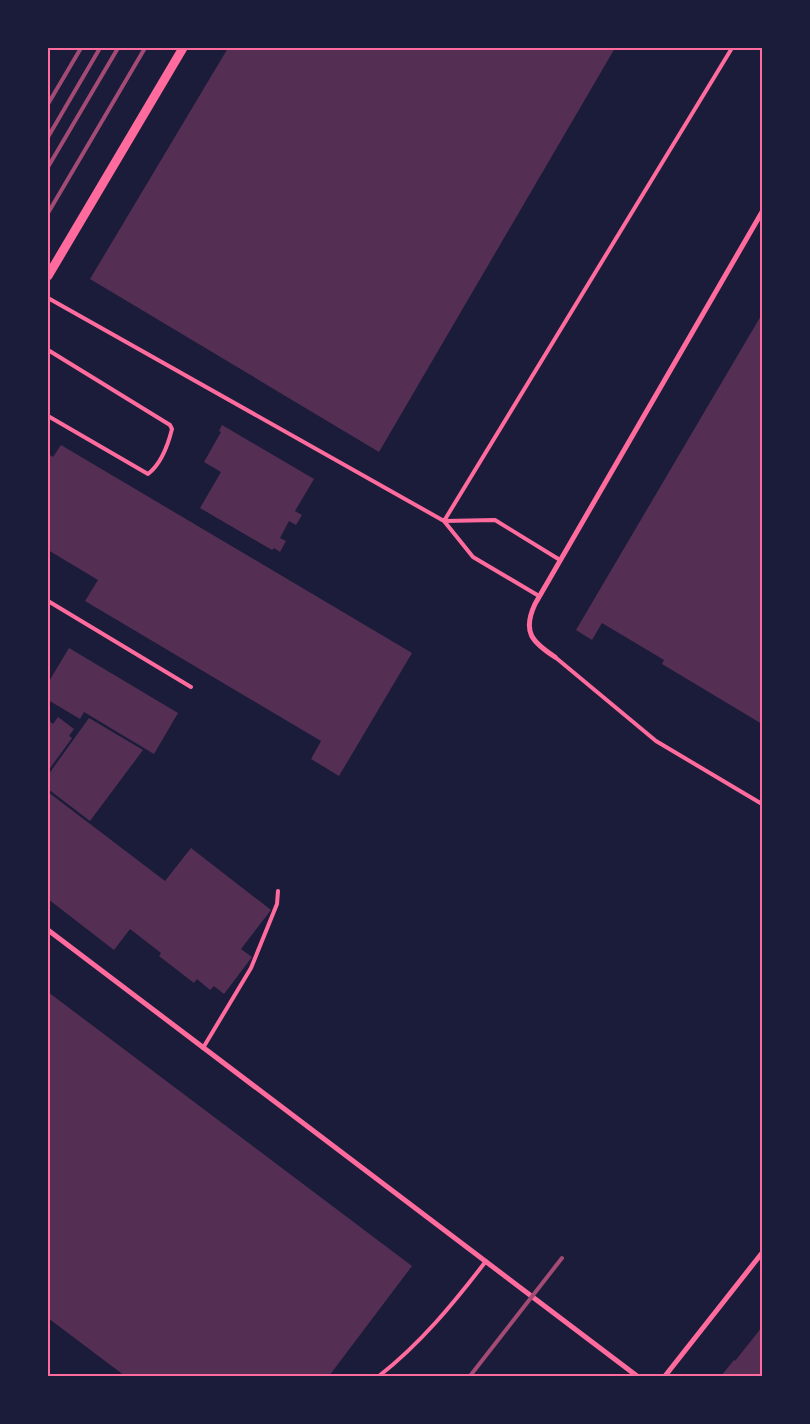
<svg xmlns="http://www.w3.org/2000/svg" width="810" height="1424" font-family="'Public Sans',sans-serif">
  <style>
    .building { fill: #542f53 }
    .lines { fill: none; stroke-linecap: round; stroke-linejoin: round }
    .service { stroke: #ff6b9d; stroke-width: 4 }
    .minor { stroke: #ff6b9d; stroke-width: 5 }
    .tertiary { stroke: #ff6b9d; stroke-width: 9 }
    .rail { stroke: #a44b75; stroke-width: 4 }
    .neatline { fill: none; stroke: #ff6b9d; stroke-width: 2 }
  </style>
  <rect width="100%" height="100%" fill="#1b1b3a"/>
  <path class="building" d="M 228,48 L 615,48 L 379,452 L 90,279 Z
    M 762,314 L 762,724 L 662,664 L 664,660 L 602,623 L 592,640 L 576,630 Z
    M 222,425 L 314,479 L 295,511 L 302,515 L 296,525 L 289,521 L 280,538 L 286,541 L 280,552 L 274,548 L 272,550 L 200,508 L 221,472 L 204,462 L 221,432 L 219,431 Z
    M 61,445 L 412,653 L 339,776 L 311,759 L 321,741 L 85,601 L 98,580 L 48,550 L 48,458 L 50,455 L 53,457 Z
    M 69,648 L 178,713 L 154,754 L 84,712 L 80,719 L 48,700 L 48,694 L 49,691 L 48,690 L 48,683 Z
    M 58,717 L 74,729 L 69,736 L 72,738 L 48,771 L 48,720 L 53,724 Z
    M 89,718 L 143,750 L 90,821 L 48,789 L 48,775 Z
    M 48,792 L 165,881 L 191,848 L 271,910 L 241,949 L 252,957 L 224,994 L 214,986 L 210,990 L 197,979 L 194,983 L 159,956 L 161,953 L 130,929 L 114,950 L 48,899 Z
    M 48,992 L 412,1266 L 329,1376 L 125,1376 L 48,1318 Z
    M 762,1327 L 762,1376 L 721,1376 L 734,1360 L 735,1361 Z"/>
  <g class="lines">
    <path class="service" d="M 48,298 L 444,521 L 473,557 L 539,596
      M 48,350 L 170,425 L 172,429 C 168,445 161,464 148,474 L 48,416
      M 444,521 L 732,48
      M 444,521 L 495,520 L 560,560
      M 48,601 L 191,687
      M 555,657 L 656,741 L 762,804
      M 203,1048 L 251,968 L 277,904 L 278,891
      M 379,1376 C 420,1344 454,1303 486,1261"/>
    <path class="minor" d="M 555,657 C 532,642 522,632 535,604 L 762,212
      M 48,930 L 637,1376
      M 665,1376 L 762,1253"/>
    <path class="tertiary" d="M 48,276 L 183,48"/>
    <path class="rail" d="M 48,104 L 81,48
      M 48,137 L 100,48
      M 48,167 L 118,48
      M 48,213 L 145,48
      M 470,1376 L 562,1258"/>
  </g>
  <rect width="810" height="1424" fill="none" stroke="#1b1b3a" stroke-width="98"/>
  <rect x="49" y="49" width="712" height="1326" class="neatline"/>
</svg>
